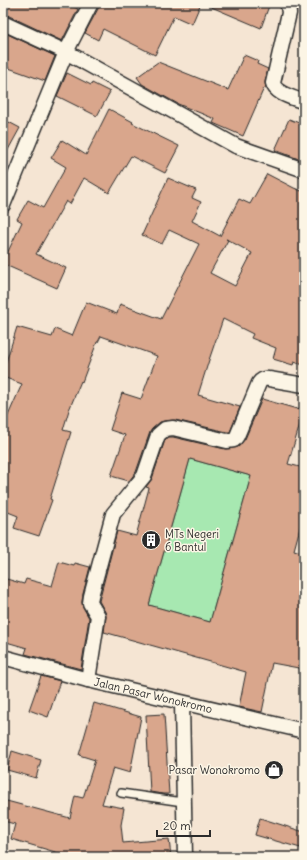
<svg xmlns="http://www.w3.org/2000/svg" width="307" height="860" font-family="Delius,sans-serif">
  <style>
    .green { fill: #a7e8b1; stroke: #698a6e }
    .building { fill: #d9a68c; stroke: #2b2b2b; fill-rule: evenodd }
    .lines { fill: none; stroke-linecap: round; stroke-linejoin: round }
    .lane-casing { stroke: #2b2b2b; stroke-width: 10 }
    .street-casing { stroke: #2b2b2b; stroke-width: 17 }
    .lane { stroke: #fcf5e5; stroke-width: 7 }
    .street { stroke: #fcf5e5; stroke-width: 14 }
    .labels { text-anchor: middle; stroke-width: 3; stroke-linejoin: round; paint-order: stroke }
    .poi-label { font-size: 11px; fill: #2b2b2b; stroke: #fcf5e5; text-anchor: start }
    .street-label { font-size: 11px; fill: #2b2b2b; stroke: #fcf5e5 }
  </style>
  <rect width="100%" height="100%" fill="#f5e5d3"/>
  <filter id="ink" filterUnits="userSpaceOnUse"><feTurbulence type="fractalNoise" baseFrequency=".025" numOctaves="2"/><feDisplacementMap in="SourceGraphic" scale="8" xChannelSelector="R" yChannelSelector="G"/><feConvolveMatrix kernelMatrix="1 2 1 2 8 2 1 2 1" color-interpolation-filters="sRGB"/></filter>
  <g filter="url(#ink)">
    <path class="green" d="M 190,459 L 251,476 L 210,622 L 149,605 Z"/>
    <path class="building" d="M 3,3 L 65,3 L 78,9 L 62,41 L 7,15 L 3,15 Z
      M 99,3 L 201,3 L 192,24 L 174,16 L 155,55 L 103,29 L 98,40 L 85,33 L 99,7 Z
      M 202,3 L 270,3 L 261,28 Z
      M 3,32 L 55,56 L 45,81 L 3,66 Z
      M 244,55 L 258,61 L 257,64 L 268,69 L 265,82 L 266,89 L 264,88 L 243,136 L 213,123 L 215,119 L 178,104 L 142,84 L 137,77 L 158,62 L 228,90 Z
      M 67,73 L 91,85 L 92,83 L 110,92 L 97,116 L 57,96 Z
      M 109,109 L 133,122 L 132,123 L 179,146 L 165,173 L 131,156 L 109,193 L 84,178 L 70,204 L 66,201 L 36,254 L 66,268 L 57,288 L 3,264 L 3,262 L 22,222 L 17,219 L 28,200 L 43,208 L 66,167 L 51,158 L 62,140 L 86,155 Z
      M 3,119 L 20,128 L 3,159 Z
      M 289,119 L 304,125 L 304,161 L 275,150 Z
      M 267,174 L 294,188 L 304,192 L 304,365 L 294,362 L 293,365 L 273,359 L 276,348 L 251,338 L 253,334 L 223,319 L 209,360 L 198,395 L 240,407 L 230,432 L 227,432 L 175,420 L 164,421 L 160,422 L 152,429 L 150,432 L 136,472 L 129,481 L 111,476 L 125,435 L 110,430 L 122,393 L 141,399 L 157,356 L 101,336 L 98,342 L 97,342 L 82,382 L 81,381 L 69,410 L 63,430 L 71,432 L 50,499 L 52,500 L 39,536 L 14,528 L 18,516 L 3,510 L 3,427 L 22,384 L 3,377 L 3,361 L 6,362 L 17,327 L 52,337 L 55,329 L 72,336 L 86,302 L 117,314 L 120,304 L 161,319 L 199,244 L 169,230 L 162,244 L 142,235 L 168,178 L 196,190 L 192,198 L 201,202 L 192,221 L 220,236 L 239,199 L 250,204 ZM 226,239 L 252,253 L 235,286 L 210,273 L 228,240 Z
      M 262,399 L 304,411 L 288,464 L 304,468 L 304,513 L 294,550 L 304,553 L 304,669 L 272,663 L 262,712 L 239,707 L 246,672 L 104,632 L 106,617 L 105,612 L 99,601 L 117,531 L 136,536 L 149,488 L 146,487 L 152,479 L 165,440 L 169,437 L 173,437 L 225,449 L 238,447 L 245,439 ZM 190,459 L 251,476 L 210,622 L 149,605 Z
      M 59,562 L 74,566 L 75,563 L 90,567 L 83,594 L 82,602 L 83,607 L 89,618 L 81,669 L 25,654 L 27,648 L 3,641 L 3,578 L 24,584 L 26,579 L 52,586 Z
      M 41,676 L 60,681 L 48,717 L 29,710 Z
      M 94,703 L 141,717 L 130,773 L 113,768 L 102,804 L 124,808 L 121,825 L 123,843 L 169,839 L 171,857 L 62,857 L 62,854 L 11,839 L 15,824 L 3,821 L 3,800 L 70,818 L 75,796 L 83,798 L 95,760 L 79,755 Z
      M 164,714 L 169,794 L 163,794 L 150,792 L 146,715 Z
      M 12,751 L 41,760 L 36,778 L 7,770 Z
      M 260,818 L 304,832 L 304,849 L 255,835 Z"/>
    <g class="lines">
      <g class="lane-casing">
        <path id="lane" d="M 121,793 L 183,802"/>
      </g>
      <g class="street-casing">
        <g id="street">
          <path d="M 287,3 L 288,6 L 289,13 L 273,83 C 275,94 295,98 304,102"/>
          <path d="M 3,23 L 66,52 L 236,146 L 304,170"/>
          <path d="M 3,205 L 66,52 L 91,3"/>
          <path id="s1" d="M 3,657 L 88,680 L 304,731"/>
          <path d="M 88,680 L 98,616 L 90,603 L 91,596 L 113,514 L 144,476 L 158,435 L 165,429 L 173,428 L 227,441 L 234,440 L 237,436 L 259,383 C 262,379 264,378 269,379 L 304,385"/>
          <path d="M 182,703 L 185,857"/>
        </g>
      </g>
      <use href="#lane" class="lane"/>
      <use href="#street" class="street"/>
    </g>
  </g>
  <defs>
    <g id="building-disc" transform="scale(1)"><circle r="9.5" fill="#2b2b2b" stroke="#fcf5e5"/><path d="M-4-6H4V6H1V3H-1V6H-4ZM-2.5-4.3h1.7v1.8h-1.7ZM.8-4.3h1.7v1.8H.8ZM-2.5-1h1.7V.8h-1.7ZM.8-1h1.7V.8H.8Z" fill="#fff"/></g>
    <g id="shop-disc" transform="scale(1)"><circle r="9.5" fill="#2b2b2b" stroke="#fcf5e5"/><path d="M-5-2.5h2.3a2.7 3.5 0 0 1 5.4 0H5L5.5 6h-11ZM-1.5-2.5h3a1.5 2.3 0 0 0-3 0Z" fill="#fff"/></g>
  </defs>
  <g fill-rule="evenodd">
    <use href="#building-disc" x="151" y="540"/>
    <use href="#shop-disc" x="274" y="770"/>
  </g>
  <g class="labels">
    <g class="poi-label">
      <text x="165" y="538">MTs Negeri<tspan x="165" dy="13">6 Bantul</tspan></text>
      <text x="260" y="774" text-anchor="end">Pasar Wonokromo</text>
    </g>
    <g class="street-label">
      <text dy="4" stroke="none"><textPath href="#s1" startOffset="155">Jalan Pasar Wonokromo</textPath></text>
    </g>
  </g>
  <rect width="307" height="860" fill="none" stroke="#fcf5e5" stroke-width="16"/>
  <rect x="8" y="8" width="291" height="844" fill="none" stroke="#2b2b2b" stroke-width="1.5" filter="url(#ink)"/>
  <path d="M157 830v6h53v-6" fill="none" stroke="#2b2b2b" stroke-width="2"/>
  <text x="163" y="830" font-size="12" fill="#2b2b2b" stroke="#fcf5e5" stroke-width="3" paint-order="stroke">20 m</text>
</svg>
